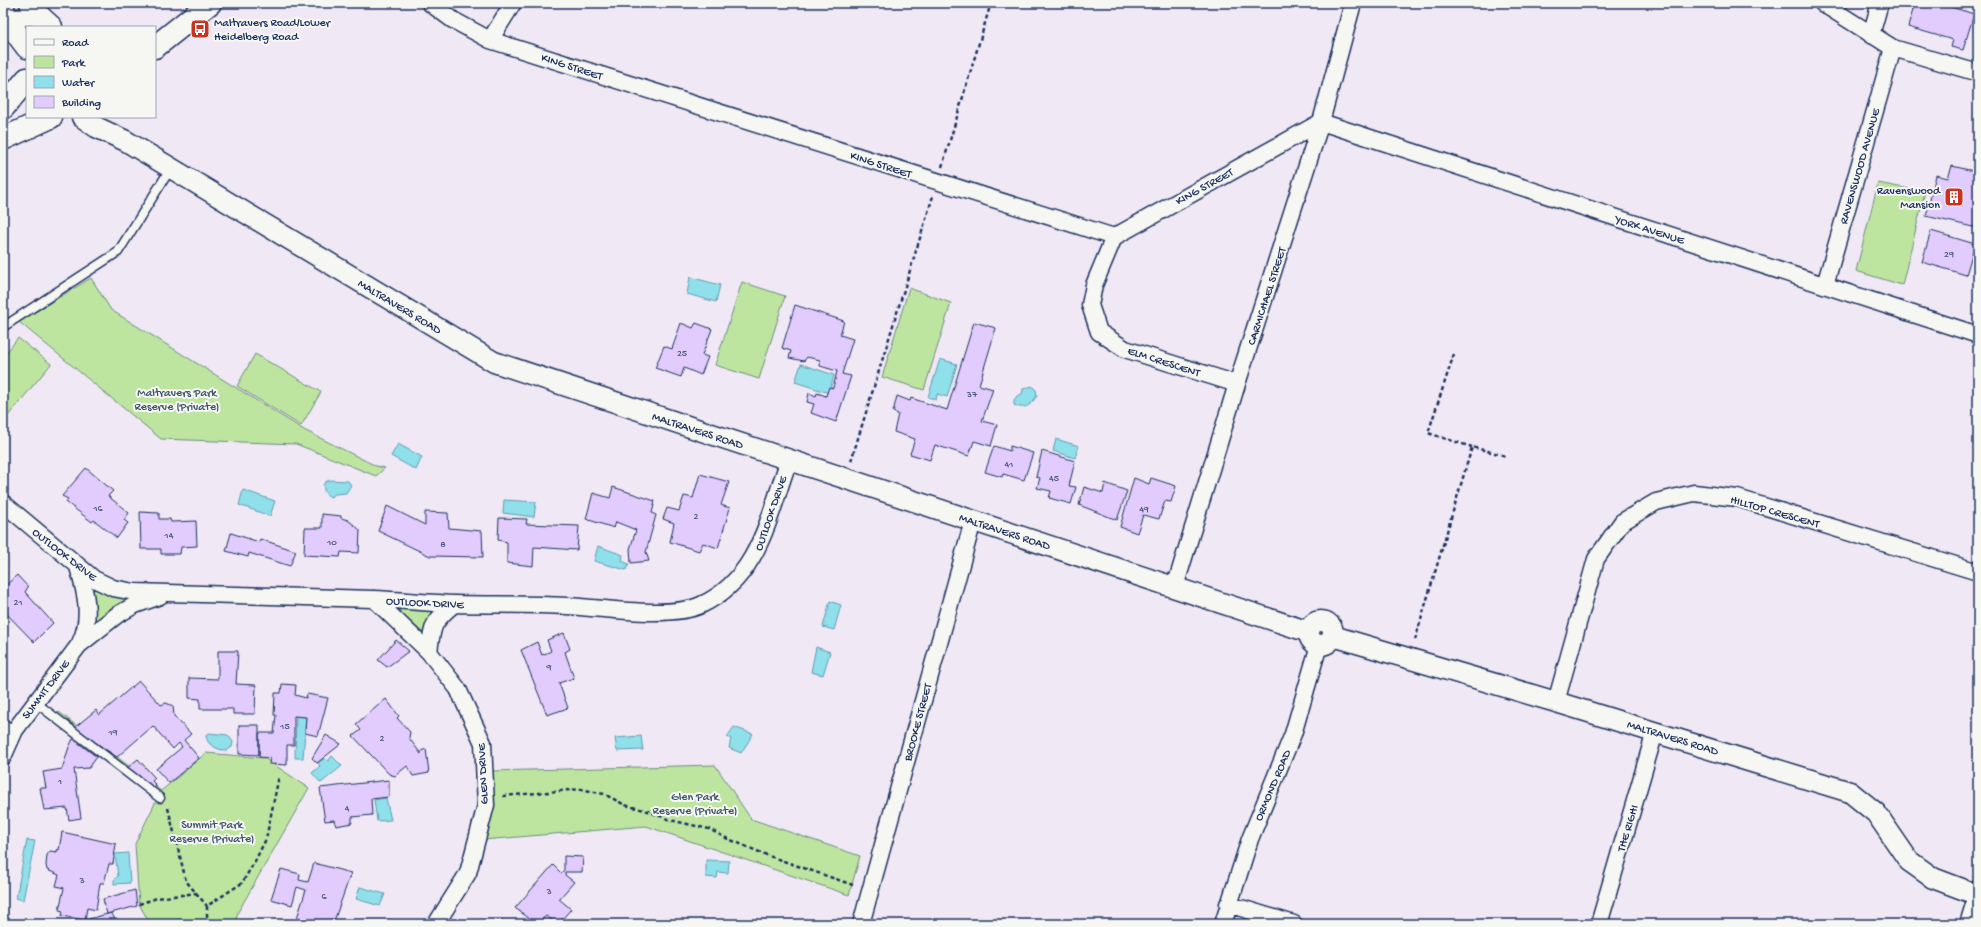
<svg xmlns="http://www.w3.org/2000/svg" width="1981" height="927" font-family="'Gochi Hand',sans-serif">
  <style>
    .green { fill: #bee5a0; stroke: #6c8a7f }
    .water { fill: #8fe0ea; stroke: #6199b2 }
    .building { fill: #e1ccfd; stroke: #1b2f5e }
    .lines { fill: none; stroke-linecap: round; stroke-linejoin: round }
    .service-casing { stroke: #1b2f5e; stroke-width: 11 }
    .minor-casing { stroke: #1b2f5e; stroke-width: 19 }
    .tertiary-casing { stroke: #1b2f5e; stroke-width: 23 }
    .primary-casing { stroke: #1b2f5e; stroke-width: 25 }
    .path { stroke: #1b2f5e; stroke-width: 2.5; stroke-dasharray: 4 3; stroke-linecap: butt }
    .service { stroke: #f6f6f2; stroke-width: 8 }
    .minor { stroke: #f6f6f2; stroke-width: 16 }
    .tertiary { stroke: #f6f6f2; stroke-width: 20 }
    .primary { stroke: #f6f6f2; stroke-width: 22 }
    .labels { text-anchor: middle; stroke-width: 4; stroke-linejoin: round; paint-order: stroke }
    .number-label { font-size: 10px; fill: #4c5686 }
    .poi-label { font-size: 12px; fill: #1b2f5e; stroke: #f6f6f2; text-anchor: start }
    .street-label { font-size: 12px; fill: #1b2f5e; stroke: #f6f6f2 }
    .park-label { font-size: 12px; fill: #3c536b; stroke: #f6f6f2 }
  </style>
  <rect width="100%" height="100%" fill="#f0e9f5"/>
  <filter id="ink" filterUnits="userSpaceOnUse"><feTurbulence type="fractalNoise" baseFrequency=".025" numOctaves="2"/><feDisplacementMap in="SourceGraphic" scale="8" xChannelSelector="R" yChannelSelector="G"/><feConvolveMatrix kernelMatrix="1 2 1 2 8 2 1 2 1" color-interpolation-filters="sRGB"/></filter>
  <g filter="url(#ink)">
    <path class="green" d="M 1878,183 L 1925,192 L 1902,285 L 1856,271 Z
      M 91,278 L 111,310 L 304,430 L 376,466 L 385,468 L 376,476 L 296,444 L 161,439 L 19,322 Z
      M 742,282 L 785,296 L 759,379 L 715,365 Z
      M 909,288 L 951,303 L 924,390 L 882,377 Z
      M 18,338 L 51,364 L 3,422 L 3,357 Z
      M 255,354 L 321,392 L 301,426 L 237,386 Z
      M 93,587 L 130,598 L 95,621 Z
      M 396,608 L 436,608 L 427,622 L 424,634 Z
      M 59,712 L 161,791 L 206,753 L 264,758 L 309,788 L 238,912 L 235,924 L 150,924 L 139,904 L 135,844 L 157,799 L 53,719 Z
      M 715,765 L 751,819 L 860,856 L 849,895 L 646,826 L 483,840 L 493,804 L 492,771 Z"/>
    <path class="water" d="M 690,277 L 720,285 L 716,302 L 687,294 Z
      M 940,359 L 957,364 L 947,397 L 937,394 L 936,400 L 928,397 Z
      M 801,364 L 834,375 L 829,393 L 795,382 Z
      M 1032,386 L 1036,390 L 1037,396 C 1031,404 1026,411 1014,405 L 1014,400 L 1017,396 L 1022,394 L 1023,389 Z
      M 1056,439 L 1079,446 L 1075,458 L 1053,451 Z
      M 398,444 L 422,457 L 416,470 L 391,456 Z
      M 329,480 L 348,481 L 351,485 L 346,493 L 335,494 L 331,497 C 324,494 323,490 324,483 Z
      M 243,490 L 275,501 L 270,516 L 239,505 Z
      M 504,500 L 536,502 L 534,517 L 503,513 Z
      M 598,546 L 623,555 L 622,561 L 629,564 L 626,570 L 594,561 Z
      M 830,601 L 841,605 L 834,630 L 823,627 Z
      M 816,647 L 830,652 L 823,675 L 811,672 Z
      M 296,716 L 306,717 L 303,758 L 295,758 Z
      M 734,727 L 753,734 L 741,753 L 729,748 L 731,739 L 727,737 Z
      M 209,733 L 228,735 L 233,742 L 232,747 L 226,751 C 217,749 206,745 206,735 Z
      M 641,736 L 643,750 L 617,751 L 615,738 Z
      M 332,756 L 342,766 L 321,783 L 312,773 L 320,766 L 318,763 L 325,758 L 328,761 Z
      M 386,798 L 391,820 L 377,821 L 374,800 Z
      M 27,840 L 35,841 L 23,900 L 16,898 Z
      M 128,853 L 130,883 L 114,884 L 114,880 L 118,876 L 115,854 Z
      M 706,860 L 729,861 L 728,873 L 718,872 L 717,878 L 706,877 Z
      M 360,887 L 385,894 L 380,906 L 356,899 Z"/>
    <path class="building" d="M 1915,3 L 1938,3 L 1974,14 L 1963,50 L 1951,47 L 1953,40 L 1908,27 Z
      M 1952,166 L 1978,172 L 1977,228 L 1926,216 L 1936,175 L 1948,178 Z
      M 1931,231 L 1975,244 L 1966,275 L 1922,262 Z
      M 795,305 L 844,321 L 840,335 L 853,339 L 842,374 L 851,376 L 836,422 L 811,413 L 814,404 L 807,402 L 809,393 L 816,396 L 817,393 L 826,396 L 829,387 L 833,388 L 837,371 L 820,366 L 820,360 L 807,357 L 804,361 L 789,358 L 791,351 L 782,348 Z
      M 974,322 L 996,328 L 979,385 L 993,389 L 982,421 L 997,425 L 991,446 L 974,441 L 969,456 L 935,445 L 930,460 L 910,454 L 915,439 L 894,432 L 898,414 L 893,412 L 897,396 L 910,401 L 911,398 L 947,410 Z
      M 681,323 L 693,328 L 696,323 L 712,329 L 702,355 L 708,357 L 701,375 L 684,368 L 681,377 L 655,368 L 664,346 L 672,349 Z
      M 994,446 L 1010,451 L 1010,446 L 1033,453 L 1024,480 L 1003,474 L 1002,477 L 985,472 Z
      M 1042,451 L 1075,461 L 1069,486 L 1076,487 L 1071,504 L 1049,498 L 1051,491 L 1037,488 L 1040,478 L 1036,477 Z
      M 86,468 L 113,491 L 108,496 L 129,513 L 124,520 L 128,523 L 117,538 L 94,520 L 92,522 L 66,502 L 68,499 L 62,496 Z
      M 700,474 L 729,482 L 721,505 L 730,508 L 718,548 L 703,543 L 699,551 L 670,542 L 674,523 L 663,519 L 667,508 L 679,511 L 684,496 L 693,498 Z
      M 1134,478 L 1149,484 L 1151,478 L 1176,486 L 1171,502 L 1165,501 L 1159,519 L 1143,515 L 1137,533 L 1120,527 Z
      M 1105,483 L 1127,491 L 1117,520 L 1079,505 L 1084,487 L 1103,493 Z
      M 613,487 L 655,501 L 652,513 L 656,515 L 646,552 L 649,561 L 631,563 L 630,549 L 636,530 L 616,522 L 614,528 L 586,519 L 593,493 L 610,498 Z
      M 387,506 L 425,525 L 425,512 L 448,513 L 449,528 L 482,531 L 483,557 L 430,556 L 378,531 Z
      M 140,512 L 159,513 L 159,519 L 170,519 L 171,522 L 196,521 L 197,546 L 181,547 L 180,554 L 161,554 L 161,549 L 141,549 Z
      M 322,514 L 341,516 L 341,518 L 348,520 L 360,530 L 359,553 L 341,552 L 340,557 L 304,555 L 305,528 L 322,528 Z
      M 499,518 L 527,519 L 526,524 L 579,526 L 577,550 L 534,547 L 533,566 L 507,563 L 507,542 L 498,540 Z
      M 231,533 L 259,542 L 260,539 L 296,551 L 290,566 L 249,553 L 248,557 L 226,551 Z
      M 17,575 L 28,587 L 25,592 L 53,623 L 34,642 L 3,610 L 3,588 Z
      M 564,633 L 570,649 L 565,652 L 574,678 L 559,683 L 568,708 L 547,715 L 521,650 L 537,642 L 542,655 L 551,651 L 547,640 Z
      M 396,640 L 409,651 L 387,667 L 378,660 Z
      M 218,651 L 238,651 L 236,684 L 256,685 L 255,714 L 233,714 L 233,709 L 200,709 L 200,699 L 189,698 L 189,678 L 218,679 Z
      M 139,681 L 161,705 L 166,703 L 173,706 L 174,716 L 191,734 L 184,740 L 199,758 L 169,783 L 156,769 L 182,747 L 179,743 L 173,749 L 153,726 L 117,757 L 74,728 L 96,710 L 99,715 Z
      M 282,684 L 296,685 L 295,695 L 306,698 L 307,694 L 328,698 L 318,736 L 305,733 L 306,717 L 294,716 L 294,745 L 287,745 L 287,765 L 269,764 L 270,758 L 259,757 L 259,733 L 274,733 L 276,715 L 274,715 L 275,693 L 281,693 Z
      M 386,699 L 399,716 L 397,718 L 410,732 L 409,738 L 421,754 L 421,751 L 426,749 L 429,773 L 413,776 L 407,766 L 395,776 L 389,774 L 353,736 L 361,730 L 356,724 Z
      M 239,725 L 259,725 L 259,755 L 239,754 Z
      M 326,735 L 341,744 L 317,763 L 312,758 Z
      M 73,739 L 97,757 L 89,768 L 74,769 L 81,818 L 69,820 L 67,808 L 44,810 L 40,788 L 46,788 L 43,772 L 62,769 L 69,747 Z
      M 138,759 L 155,778 L 152,781 L 157,786 L 153,788 L 127,768 Z
      M 389,780 L 389,797 L 371,799 L 372,815 L 352,817 L 352,823 L 336,826 L 334,820 L 325,821 L 320,788 Z
      M 62,832 L 116,844 L 113,864 L 109,864 L 104,883 L 100,883 L 96,910 L 87,908 L 85,920 L 62,916 L 63,911 L 59,910 L 64,888 L 56,886 L 59,875 L 47,870 L 46,865 L 47,855 L 50,851 L 57,852 L 57,849 L 59,850 Z
      M 564,856 L 583,857 L 582,872 L 565,872 L 565,875 L 574,882 L 559,899 L 571,909 L 558,924 L 546,916 L 537,924 L 515,908 L 553,865 L 561,873 L 564,870 Z
      M 314,863 L 351,873 L 333,924 L 317,924 L 297,918 L 306,890 L 297,887 L 292,905 L 271,899 L 281,869 L 300,874 L 299,880 L 308,882 Z
      M 135,890 L 137,906 L 107,914 L 103,899 Z
      M 111,913 L 119,924 L 69,924 L 85,920 Z
      M 498,919 L 513,924 L 497,924 Z"/>
    <g class="lines">
      <g class="service-casing">
        <path id="service" d="M 3,327 L 118,252 L 171,168
          M 35,702 L 160,798
          M 3,724 L 15,730"/>
      </g>
      <g class="minor-casing">
        <path id="minor" d="M 430,3 L 453,20 L 490,40 L 1114,237 L 1321,122 L 1978,335
          M 1822,3 L 1893,48 L 1978,73
          M 3,20 L 5,18 L 40,17
          M 1871,35 L 1880,3
          M 490,40 L 513,3
          M 1114,237 L 1094,285 L 1090,305 L 1099,332 L 1125,349 L 1237,384
          M 1825,285 L 1893,48
          M 3,503 L 94,579 L 113,588 L 134,592 C 214,595 293,596 373,599 C 400,600 428,603 455,604 C 492,605 530,604 567,606 C 603,608 670,619 701,605 C 760,578 769,514 789,460
          M 78,567 C 86,593 92,618 80,643
          M 1175,587 L 1237,384 L 1321,122 L 1353,3
          M 374,599 L 429,652 L 458,689 L 483,743 L 486,805 L 468,873 L 436,924
          M 429,652 C 432,626 433,621 454,604
          M 1556,702 L 1596,559 L 1622,522 L 1656,502 L 1694,493 L 1737,498 L 1978,572
          M 3,757 L 15,730 L 79,645 L 117,615 L 135,605 L 160,596
          M 1228,904 L 1294,924
          M 861,924 L 973,521
          M 1223,924 L 1250,839 L 1293,734 L 1319,645
          M 1599,924 L 1655,732
          M 1968,924 L 1978,891"/>
      </g>
      <g class="tertiary-casing">
        <path id="tertiary" d="M 82,117 L 96,127 L 126,141 L 494,362 L 1309,632
          M1309 633a12 12 0 1 1 24 0a12 12 0 1 1-24 0Z
          M 1333,636 L 1556,702 L 1850,792 L 1876,813 L 1909,861 L 1933,878 L 1978,895"/>
      </g>
      <g class="primary-casing">
        <path id="primary" d="M 31,3 L 40,17 L 51,27
          M 3,7 L 5,18 L 27,47
          M 155,47 L 210,3
          M 3,108 L 27,79
          M 3,139 L 51,117"/>
      </g>
      <path class="path" d="M 942,167 L 991,3
        M 1454,354 L 1428,433 L 1472,447
        M 851,461 L 933,196
        M 1415,640 L 1472,447 L 1506,456
        M 503,796 L 581,789 L 604,794 L 625,805 L 648,811 L 670,820 L 709,829 L 726,838 L 769,856 L 853,885
        M 168,808 L 186,881 L 207,906
        M 139,904 L 157,898 L 197,893
        M 207,924 L 207,906 L 242,883 L 255,861 L 266,839 L 279,776"/>
      <use href="#service" class="service"/>
      <use href="#minor" class="minor"/>
      <use href="#tertiary" class="tertiary"/>
      <use href="#primary" class="primary"/>
    </g>
  </g>
  <defs>
    <g id="bus-square" transform="scale(1)"><rect x="-9" y="-9" width="18" height="18" rx="4" fill="#c8321e" stroke="#f6f6f2"/><path d="M-5-6H5V4H4V6H2V4H-2V6H-4V4H-5ZM-3.5-4V0h7V-4ZM-3.5 1.2v1.5H-2V1.2ZM2 1.2v1.5H3.5V1.2Z" fill="#fff"/></g>
    <g id="building-square" transform="scale(1)"><rect x="-9" y="-9" width="18" height="18" rx="4" fill="#c8321e" stroke="#f6f6f2"/><path d="M-4-6H4V6H1V3H-1V6H-4ZM-2.5-4.3h1.7v1.8h-1.7ZM.8-4.3h1.7v1.8H.8ZM-2.5-1h1.7V.8h-1.7ZM.8-1h1.7V.8H.8Z" fill="#fff"/></g>
  </defs>
  <g fill-rule="evenodd">
    <use href="#bus-square" x="200" y="29"/>
    <use href="#building-square" x="1954" y="197"/>
  </g>
  <g class="labels">
    <g class="number-label">
      <text x="1949" y="257">29</text>
      <text x="682" y="356">25</text>
      <text x="972" y="397">37</text>
      <text x="1009" y="467">41</text>
      <text x="1054" y="481">45</text>
      <text x="98" y="511">16</text>
      <text x="1144" y="512">49</text>
      <text x="696" y="519">2</text>
      <text x="169" y="538">14</text>
      <text x="332" y="545">10</text>
      <text x="443" y="547">8</text>
      <text x="18" y="605">21</text>
      <text x="549" y="670">9</text>
      <text x="285" y="729">15</text>
      <text x="113" y="735">19</text>
      <text x="382" y="741">2</text>
      <text x="60" y="784">1</text>
      <text x="347" y="811">4</text>
      <text x="82" y="883">3</text>
      <text x="549" y="894">3</text>
      <text x="324" y="899">6</text>
    </g>
    <g class="poi-label">
      <text x="214" y="26">Maltravers Road/Lower<tspan x="214" dy="14">Heidelberg Road</tspan></text>
      <text x="1940" y="194" text-anchor="end">Ravenswood<tspan x="1940" dy="14">Mansion</tspan></text>
    </g>
    <g class="street-label">
      <text transform="translate(572 66) rotate(18)" y="4">KING STREET</text>
      <text transform="translate(881 164) rotate(18)" y="4">KING STREET</text>
      <text transform="translate(1859 166) rotate(-74)" y="4">RAVENSWOOD AVENUE</text>
      <text transform="translate(1204 186) rotate(-29)" y="4">KING STREET</text>
      <text transform="translate(1650 229) rotate(18)" y="4">YORK AVENUE</text>
      <text transform="translate(1266 296) rotate(-72)" y="4">CARMICHAEL STREET</text>
      <text transform="translate(400 306) rotate(31)" y="4">MALTRAVERS ROAD</text>
      <text transform="translate(1164 361) rotate(18)" y="4">ELM CRESCENT</text>
      <text transform="translate(698 430) rotate(18)" y="4">MALTRAVERS ROAD</text>
      <text transform="translate(1775 511) rotate(16)" y="4">HILLTOP CRESCENT</text>
      <text transform="translate(770 513) rotate(-71)" y="4">OUTLOOK DRIVE</text>
      <text transform="translate(1005 531) rotate(18)" y="4">MALTRAVERS ROAD</text>
      <text transform="translate(65 554) rotate(38)" y="4">OUTLOOK DRIVE</text>
      <text transform="translate(425 602) rotate(3)" y="4">OUTLOOK DRIVE</text>
      <text transform="translate(45 689) rotate(-53)" y="4">SUMMIT DRIVE</text>
      <text transform="translate(917 722) rotate(-75)" y="4">BROOKE STREET</text>
      <text transform="translate(1673 737) rotate(17)" y="4">MALTRAVERS ROAD</text>
      <text transform="translate(482 774) rotate(-93)" y="4">GLEN DRIVE</text>
      <text transform="translate(1272 785) rotate(-67)" y="4">ORMOND ROAD</text>
      <text transform="translate(1627 828) rotate(-73)" y="4">THE RIGHI</text>
    </g>
    <g class="park-label">
      <text x="177" y="396">Maltravers Park<tspan x="177" dy="14">Reserve (Private)</tspan></text>
      <text x="695" y="800">Glen Park<tspan x="695" dy="14">Reserve (Private)</tspan></text>
      <text x="212" y="828">Summit Park<tspan x="212" dy="14">Reserve (Private)</tspan></text>
    </g>
  </g>
  <rect width="1981" height="927" fill="none" stroke="#f6f6f2" stroke-width="16"/>
  <rect x="8" y="8" width="1965" height="911" fill="none" stroke="#1b2f5e" stroke-width="1.5" filter="url(#ink)"/>
  <rect x="26" y="26" width="130" height="92" fill="#f6f6f2" stroke="#9ea6b7"/>
  <rect x="34" y="39" width="20" height="6" fill="#f6f6f2" stroke="#9ea6b7"/>
  <text x="62" y="46" font-size="12" fill="#1b2f5e">Road</text>
  <rect x="34" y="56" width="20" height="12" fill="#bee5a0" stroke="#9ea6b7"/>
  <text x="62" y="66" font-size="12" fill="#1b2f5e">Park</text>
  <rect x="34" y="76" width="20" height="12" fill="#8fe0ea" stroke="#9ea6b7"/>
  <text x="62" y="86" font-size="12" fill="#1b2f5e">Water</text>
  <rect x="34" y="96" width="20" height="12" fill="#e1ccfd" stroke="#9ea6b7"/>
  <text x="62" y="106" font-size="12" fill="#1b2f5e">Building</text>
</svg>
